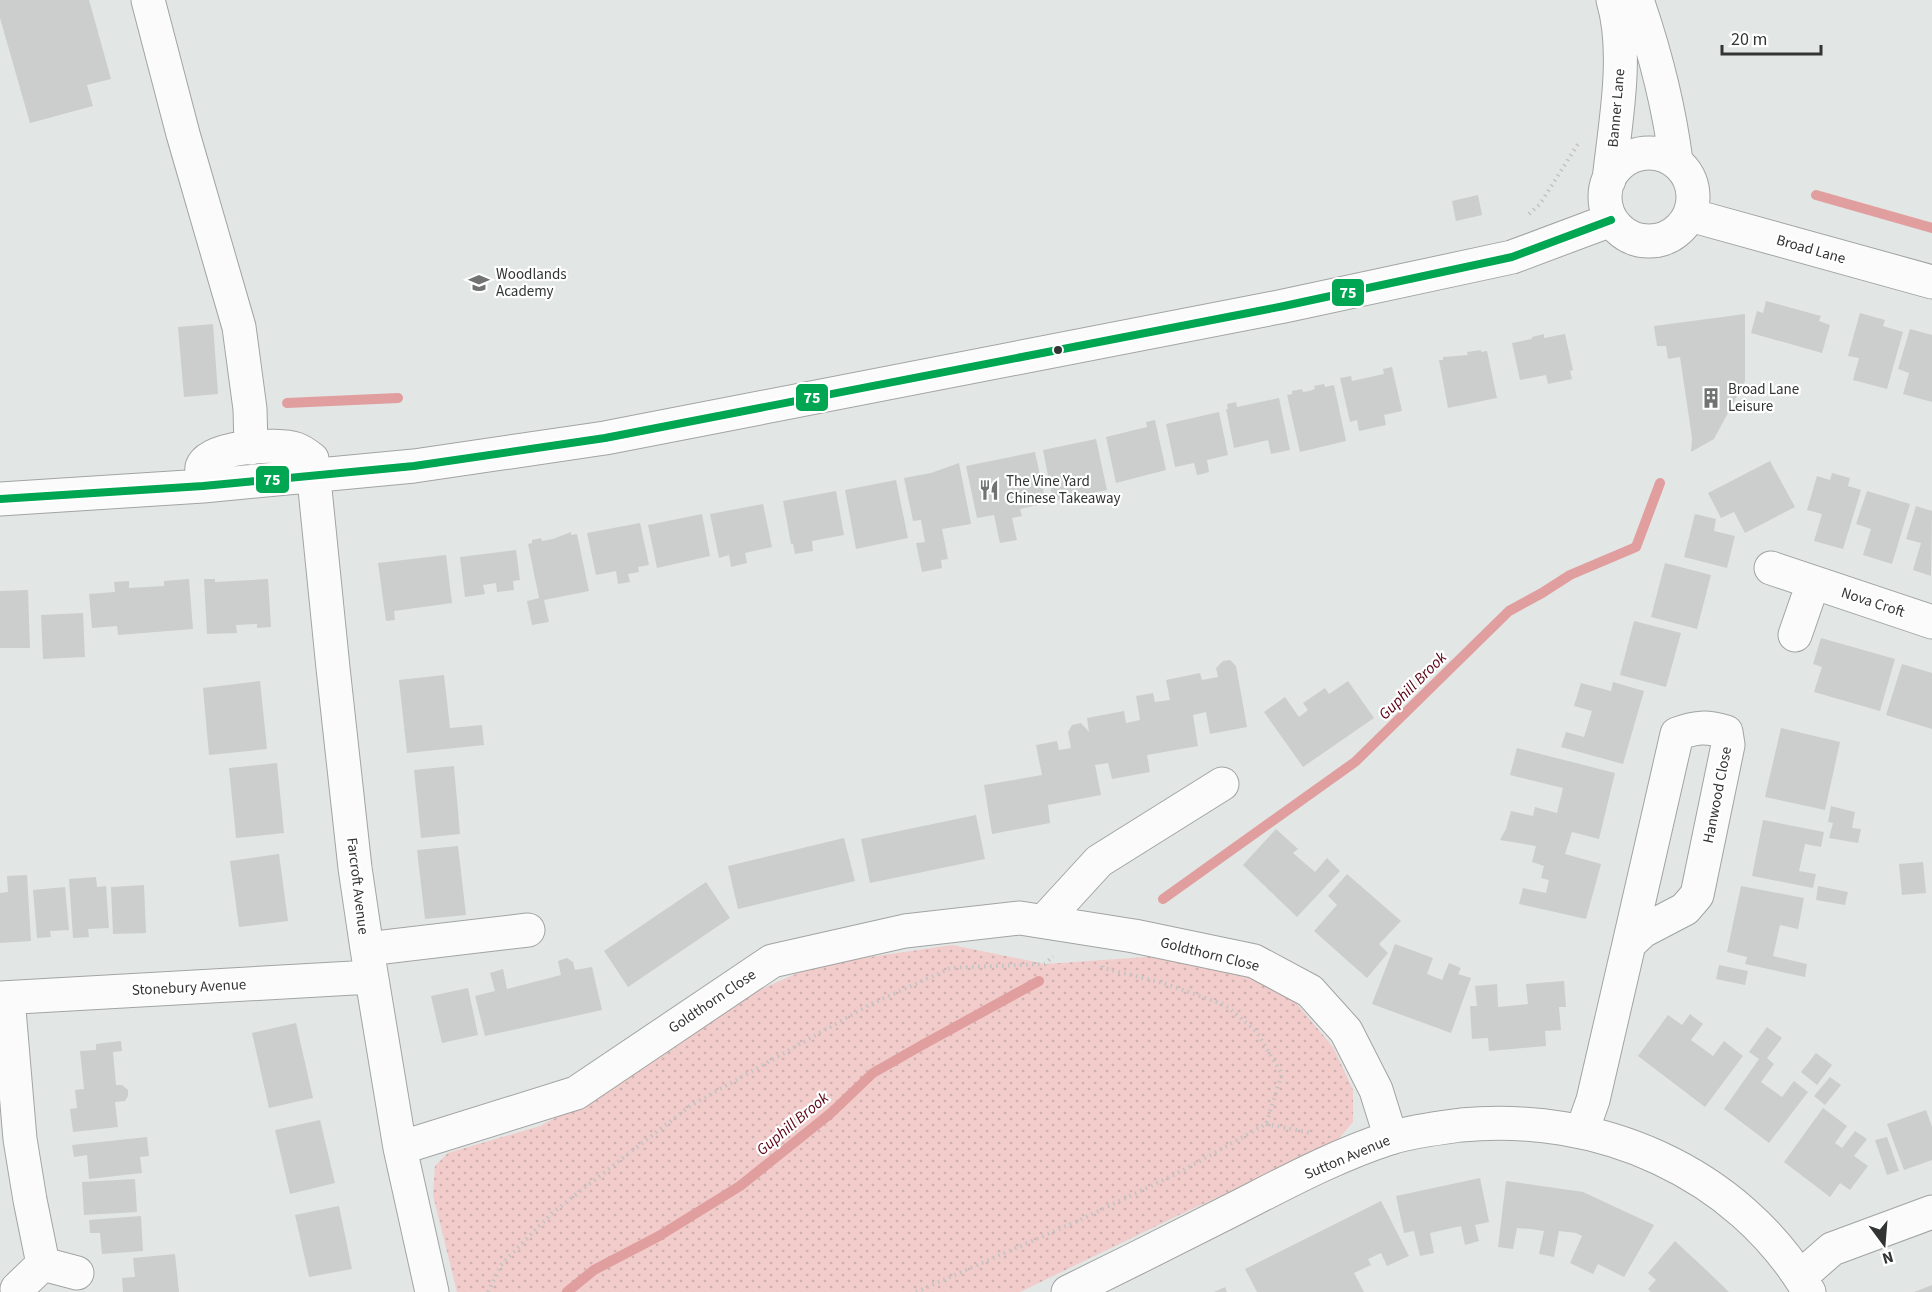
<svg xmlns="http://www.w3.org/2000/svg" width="1932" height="1292" font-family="'Source Sans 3',sans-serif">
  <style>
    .park { fill: url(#park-dots) }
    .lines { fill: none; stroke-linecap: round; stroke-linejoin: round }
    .stream { stroke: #e19e9e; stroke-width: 10 }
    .building { fill: #cbcecd }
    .minor-casing { stroke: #a1a4a3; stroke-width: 35 }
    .path { stroke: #c2c4c4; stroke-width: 4; stroke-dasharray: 1.5 4.5; stroke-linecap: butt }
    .minor { stroke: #fbfbfb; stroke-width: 33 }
    .bus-1-casing { stroke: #fff; stroke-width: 12 }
    .bus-1 { stroke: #00a651; stroke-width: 8 }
    .bus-dot { fill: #333534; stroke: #fff; stroke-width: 2 }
    .labels { text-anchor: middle; stroke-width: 4.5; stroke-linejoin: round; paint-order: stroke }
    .street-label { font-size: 15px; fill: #333534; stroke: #fff }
    .poi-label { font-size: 15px; fill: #333534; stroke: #fff; text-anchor: start }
    .water-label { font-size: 16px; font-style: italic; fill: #5d0213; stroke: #fff }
    .line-badge { stroke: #fff; stroke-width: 2 }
    .badge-label { font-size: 16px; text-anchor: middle; font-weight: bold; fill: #fff }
  </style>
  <defs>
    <pattern id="park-dots" width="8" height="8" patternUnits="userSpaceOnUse" patternTransform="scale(1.5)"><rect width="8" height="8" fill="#f1cccb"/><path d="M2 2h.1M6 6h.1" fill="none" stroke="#cfb0af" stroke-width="1.8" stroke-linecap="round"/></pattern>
  </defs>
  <rect width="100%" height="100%" fill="#e2e6e4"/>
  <path class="park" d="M 952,945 L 1045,964 L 1161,956 L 1240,972 L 1296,1003 L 1333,1047 L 1353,1090 L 1353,1122 L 1334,1144 L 1177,1216 L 1020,1292 L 457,1292 L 433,1195 L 435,1166 L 448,1153 L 540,1126 L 618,1085 L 679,1045 L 739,999 L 816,965 Z"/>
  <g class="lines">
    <path class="stream" d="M 1816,195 L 1932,228
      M 287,403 L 398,398
      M 1163,899 L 1355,762 L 1509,611 L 1542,593 L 1570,575 L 1636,547 L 1660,483
      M 567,1292 L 594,1270 L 659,1236 L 740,1186 L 831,1113 L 873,1073 L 924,1044 L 1039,981"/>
  </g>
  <path class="building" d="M 0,0 L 89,0 L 111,79 L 87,85 L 93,106 L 30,123 L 0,18 Z
    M 1478,195 L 1482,215 L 1456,221 L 1452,201 Z
    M 1766,301 L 1821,316 L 1819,321 L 1830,325 L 1822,353 L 1751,333 L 1757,311 L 1763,313 Z
    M 1860,313 L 1885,320 L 1883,326 L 1903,332 L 1887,389 L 1853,380 L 1859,358 L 1848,356 Z
    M 1745,314 L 1745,381 L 1714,439 L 1691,452 L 1692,438 L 1680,357 L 1668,359 L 1666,346 L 1657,346 L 1654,326 Z
    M 213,324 L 218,394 L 184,397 L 178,327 Z
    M 1910,329 L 1932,335 L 1932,402 L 1903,394 L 1909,373 L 1898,369 Z
    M 1544,334 L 1544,338 L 1565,334 L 1573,370 L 1570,371 L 1572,379 L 1548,384 L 1546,375 L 1520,380 L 1512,343 L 1532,339 L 1532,337 Z
    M 1481,350 L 1481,352 L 1487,351 L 1497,398 L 1448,408 L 1439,360 L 1443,360 L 1443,357 L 1468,355 L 1467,352 Z
    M 1392,367 L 1402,411 L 1384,415 L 1386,425 L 1359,431 L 1357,420 L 1350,422 L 1340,378 L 1351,376 L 1352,381 L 1384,374 L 1383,369 Z
    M 1324,384 L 1325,387 L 1334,385 L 1346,441 L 1300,452 L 1287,395 L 1292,394 L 1292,391 L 1302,389 L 1303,392 L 1309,391 L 1315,389 L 1314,386 Z
    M 1279,398 L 1290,450 L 1271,454 L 1268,440 L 1234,448 L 1226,409 L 1228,409 L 1227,404 L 1236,402 L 1237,407 Z
    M 1219,412 L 1228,455 L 1207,460 L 1209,472 L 1202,474 L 1197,475 L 1194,463 L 1175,467 L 1166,424 Z
    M 1155,420 L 1166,470 L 1116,483 L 1106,437 L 1147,427 L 1146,422 Z
    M 1096,439 L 1107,490 L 1053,501 L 1043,450 Z
    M 1035,452 L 1046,503 L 1020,509 L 1022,516 L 1012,518 L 1017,540 L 1000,543 L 994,515 L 977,518 L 966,466 Z
    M 1770,461 L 1795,507 L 1745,533 L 1734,512 L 1721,518 L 1708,493 Z
    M 959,463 L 971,524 L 942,529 L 948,559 L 941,560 L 942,568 L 922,572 L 916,543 L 925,542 L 921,520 L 913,521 L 904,478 L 931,473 Z
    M 1832,473 L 1850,478 L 1848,486 L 1861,490 L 1843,549 L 1814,541 L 1822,514 L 1807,510 L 1817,476 L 1830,480 Z
    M 896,480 L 908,538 L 856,549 L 845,490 Z
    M 836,491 L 844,535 L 812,541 L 813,551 L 795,554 L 793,544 L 791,544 L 783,501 Z
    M 1867,491 L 1910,504 L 1892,564 L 1863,555 L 1871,529 L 1856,524 Z
    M 763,504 L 772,547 L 745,553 L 747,563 L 731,567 L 729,555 L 719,558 L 710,514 Z
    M 1916,506 L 1932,511 L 1931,576 L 1913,570 L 1921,543 L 1906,539 Z
    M 702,514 L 710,556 L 657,568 L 648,525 Z
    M 1695,514 L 1716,519 L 1714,531 L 1735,536 L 1727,568 L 1684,557 Z
    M 640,523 L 649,565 L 638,567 L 639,572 L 628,574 L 630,582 L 618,584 L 616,571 L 596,575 L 587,533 Z
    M 571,532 L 571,535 L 577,534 L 589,591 L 544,600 L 549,622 L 532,625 L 527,601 L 539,598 L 528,544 L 532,543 L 532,540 L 541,538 L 542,541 L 553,539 Z
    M 516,550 L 520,580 L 513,581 L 514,590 L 497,592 L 496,583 L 483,585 L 485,594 L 465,597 L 460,557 Z
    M 446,555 L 452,603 L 394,611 L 395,620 L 386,621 L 378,563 Z
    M 1665,563 L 1711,575 L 1697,629 L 1651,617 Z
    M 189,579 L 193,629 L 118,635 L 117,626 L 92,628 L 89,594 L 115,592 L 114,582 L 129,581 L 129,588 L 164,586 L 164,581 Z
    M 204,579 L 215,579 L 215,582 L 268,579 L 271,627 L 257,628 L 257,624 L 236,625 L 237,633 L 207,634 Z
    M 28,590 L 30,648 L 0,648 L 0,591 Z
    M 83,613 L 85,657 L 43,659 L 41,615 Z
    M 1634,621 L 1681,633 L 1666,687 L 1620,675 Z
    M 1821,638 L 1895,659 L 1880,711 L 1814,692 L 1822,667 L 1813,664 Z
    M 1230,660 L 1236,666 L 1247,727 L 1210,734 L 1206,712 L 1193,715 L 1198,746 L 1147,755 L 1150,772 L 1112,779 L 1108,763 L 1095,765 L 1101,795 L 1048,805 L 1050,823 L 992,834 L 984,785 L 1042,775 L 1036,745 L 1057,741 L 1059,750 L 1071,748 L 1068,732 L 1072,725 L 1081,723 L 1089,732 L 1087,718 L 1124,711 L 1126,723 L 1140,720 L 1136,696 L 1153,693 L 1155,702 L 1170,700 L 1166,680 L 1200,673 L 1202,680 L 1218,677 L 1216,668 L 1223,661 Z
    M 1902,664 L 1932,673 L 1932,729 L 1886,715 Z
    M 444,675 L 450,728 L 482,725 L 484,745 L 407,753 L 399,680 Z
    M 260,681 L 267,749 L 209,755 L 203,688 Z
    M 1348,681 L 1374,718 L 1303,767 L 1264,712 L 1285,697 L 1299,717 L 1308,710 L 1303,703 L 1325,688 L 1329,694 Z
    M 1613,682 L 1644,691 L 1623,764 L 1561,747 L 1566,732 L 1584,737 L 1592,711 L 1574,706 L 1581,683 L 1611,691 Z
    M 1781,728 L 1840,742 L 1825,810 L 1765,797 Z
    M 1517,748 L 1615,773 L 1599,839 L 1572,832 L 1565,854 L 1601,864 L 1586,919 L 1519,904 L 1523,888 L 1546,893 L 1549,880 L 1541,878 L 1544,866 L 1532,862 L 1536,846 L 1500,840 L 1506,829 L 1511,811 L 1533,816 L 1535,807 L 1557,813 L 1563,788 L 1510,775 Z
    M 277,763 L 284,833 L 236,838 L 229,768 Z
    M 454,766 L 460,834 L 421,838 L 414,770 Z
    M 1831,806 L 1855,812 L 1852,828 L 1861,829 L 1858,843 L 1829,838 L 1833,823 L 1828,822 Z
    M 976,815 L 985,859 L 870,883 L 861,839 Z
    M 1763,820 L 1824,832 L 1821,847 L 1805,844 L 1799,871 L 1816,874 L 1813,888 L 1752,876 Z
    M 1276,829 L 1298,849 L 1293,853 L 1315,872 L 1327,858 L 1340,871 L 1297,917 L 1243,865 Z
    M 844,838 L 855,881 L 738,909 L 728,866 Z
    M 458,846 L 466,915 L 425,919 L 417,850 Z
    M 279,854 L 288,921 L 239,927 L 230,861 Z
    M 1923,862 L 1926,893 L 1902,895 L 1899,864 Z
    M 1347,874 L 1401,921 L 1379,944 L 1388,953 L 1367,978 L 1314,931 L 1337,905 L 1328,896 Z
    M 27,875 L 31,941 L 0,943 L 0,893 L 8,892 L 7,876 Z
    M 96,877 L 97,887 L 106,886 L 109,928 L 88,929 L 89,937 L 73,938 L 69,879 Z
    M 706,882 L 730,918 L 628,987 L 604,951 Z
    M 144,885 L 146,933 L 113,934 L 111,887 Z
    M 1741,886 L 1804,898 L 1798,929 L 1780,925 L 1773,956 L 1807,964 L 1805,977 L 1745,964 L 1747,957 L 1727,952 Z
    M 1818,886 L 1848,892 L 1845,905 L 1816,900 Z
    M 65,887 L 69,930 L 50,931 L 51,937 L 37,938 L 33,890 Z
    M 1395,944 L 1433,958 L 1427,974 L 1442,980 L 1449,963 L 1461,968 L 1458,974 L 1471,978 L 1451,1033 L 1372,1004 Z
    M 567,958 L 573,962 L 575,970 L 592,967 L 602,1010 L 485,1036 L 475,996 L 495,991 L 490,973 L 503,969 L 507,989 L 561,975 L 558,961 Z
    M 1719,965 L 1748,971 L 1745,985 L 1716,979 Z
    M 1564,981 L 1566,1007 L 1559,1007 L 1561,1030 L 1545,1031 L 1546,1046 L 1489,1051 L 1488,1038 L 1472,1039 L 1470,1006 L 1477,1006 L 1475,986 L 1497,984 L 1498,1007 L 1528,1004 L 1526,984 Z
    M 468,988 L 478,1035 L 442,1043 L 431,996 Z
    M 1690,1014 L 1703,1024 L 1691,1040 L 1713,1056 L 1724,1041 L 1743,1056 L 1705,1107 L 1638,1056 L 1668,1015 L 1682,1025 Z
    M 296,1023 L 313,1098 L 269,1108 L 252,1033 Z
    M 1767,1027 L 1782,1038 L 1767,1058 L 1774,1064 L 1761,1082 L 1782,1097 L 1794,1081 L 1808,1092 L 1769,1143 L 1724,1109 L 1759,1059 L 1749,1052 Z
    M 121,1041 L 122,1051 L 113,1052 L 116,1085 L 122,1085 L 128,1090 L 128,1096 L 125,1101 L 115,1102 L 118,1127 L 73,1132 L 70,1109 L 77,1108 L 75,1090 L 84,1089 L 80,1051 L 96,1050 L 96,1044 Z
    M 1816,1053 L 1832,1065 L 1817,1085 L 1801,1072 Z
    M 1830,1077 L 1841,1085 L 1825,1105 L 1814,1096 Z
    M 1823,1108 L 1847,1126 L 1835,1143 L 1842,1148 L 1855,1131 L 1867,1139 L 1854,1156 L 1868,1166 L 1850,1190 L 1840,1183 L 1830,1197 L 1784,1162 Z
    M 1926,1110 L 1932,1127 L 1932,1160 L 1904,1170 L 1887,1124 Z
    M 320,1120 L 335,1183 L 290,1194 L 275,1130 Z
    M 147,1137 L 149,1156 L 140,1157 L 142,1173 L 89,1179 L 87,1155 L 74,1157 L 72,1145 Z
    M 1887,1137 L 1899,1171 L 1887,1175 L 1875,1140 Z
    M 1480,1178 L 1489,1222 L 1475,1225 L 1479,1241 L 1465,1245 L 1461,1226 L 1430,1233 L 1434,1253 L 1420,1256 L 1414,1231 L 1404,1233 L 1396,1196 Z
    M 135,1179 L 137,1212 L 84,1215 L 82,1182 Z
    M 1506,1181 L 1583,1192 L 1654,1225 L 1624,1277 L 1598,1264 L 1593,1274 L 1570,1263 L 1582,1236 L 1576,1233 L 1559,1231 L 1554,1257 L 1539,1254 L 1544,1231 L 1531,1229 L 1517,1228 L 1513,1249 L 1498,1247 Z
    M 1381,1201 L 1409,1256 L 1387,1266 L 1381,1253 L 1368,1259 L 1371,1265 L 1354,1273 L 1364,1292 L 1257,1292 L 1245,1269 Z
    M 339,1206 L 352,1269 L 309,1277 L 295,1215 Z
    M 141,1216 L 143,1251 L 102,1254 L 100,1233 L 90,1233 L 89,1220 Z
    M 1675,1241 L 1704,1268 L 1729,1292 L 1651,1292 L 1648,1289 L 1656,1280 L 1648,1273 Z
    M 175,1254 L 179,1292 L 123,1292 L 122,1278 L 135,1277 L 133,1258 Z
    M 1932,1285 L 1932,1292 L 1914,1292 Z
    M 1225,1287 L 1227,1292 L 1214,1292 Z"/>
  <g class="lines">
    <g class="minor-casing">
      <path id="minor" d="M 148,0 L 183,134 L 239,327 L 250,409 L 251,448
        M 1637,0 C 1655,52 1669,107 1676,161
        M1605 197a44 44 0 1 1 88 0a44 44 0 1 1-88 0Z
        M 1609,180 C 1615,124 1629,54 1613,0
        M 1690,215 L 1932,282
        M 203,486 C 203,481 201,472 202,467 C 209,446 278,443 296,449 C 302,451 307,455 312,459 L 333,668 L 355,868 L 367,949 L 400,1148 L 432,1292
        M 0,499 L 203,486 L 414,466 L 605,438 L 1284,306 L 1512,257 L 1611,220
        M 1771,568 L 1932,622
        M 1795,635 L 1813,583
        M 1044,921 L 1099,861 L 1222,784
        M 367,949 L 528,930
        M 0,998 L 371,977
        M 8,998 L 20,1139 L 30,1200 L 43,1264
        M 1582,1131 L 1593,1100 L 1629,944 L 1643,931 L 1685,909 L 1697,895 L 1728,745 L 1726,732 C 1707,726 1695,727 1677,734 L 1629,944
        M 400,1148 L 576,1093 L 772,961 L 905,931 L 1020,918 L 1134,936 L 1254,961 L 1310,991 L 1346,1031 L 1376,1090 L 1391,1138
        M 1800,1277 L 1832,1249 L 1932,1212
        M 17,1289 L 43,1264 L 77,1273
        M 1068,1292 C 1125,1264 1181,1236 1238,1207 C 1287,1182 1337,1155 1390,1138 C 1413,1131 1438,1128 1461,1125 C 1598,1112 1738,1171 1809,1292"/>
    </g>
    <path class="path" d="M 1529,214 L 1540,204 L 1578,144
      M 1266,1124 L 1311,1133
      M 488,1292 L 501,1265 L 552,1213 L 690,1106 L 871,1004 L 951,968 L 1045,964 L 1053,956
      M 916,1292 L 1082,1219 L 1180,1172 L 1266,1124 L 1282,1074 L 1256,1031 L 1225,1005 L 1163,983 L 1103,968 L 1102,965"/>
    <use href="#minor" class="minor"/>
    <g class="bus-1-casing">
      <path id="bus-1" d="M 0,499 L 203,486 L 414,466 L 605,438 L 1284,306 L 1512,257 L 1611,220"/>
    </g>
    <use href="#bus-1" class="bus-1"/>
  </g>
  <defs>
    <g id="school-bare" transform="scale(1.62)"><path d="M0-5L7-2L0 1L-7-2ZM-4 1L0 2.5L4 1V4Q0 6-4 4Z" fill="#707372" stroke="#fff" stroke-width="2.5" paint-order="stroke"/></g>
    <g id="building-bare" transform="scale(1.62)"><path d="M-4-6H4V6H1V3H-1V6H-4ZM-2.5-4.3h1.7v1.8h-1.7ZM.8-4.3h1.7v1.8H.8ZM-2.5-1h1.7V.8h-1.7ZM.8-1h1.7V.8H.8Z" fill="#707372" stroke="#fff" stroke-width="2.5" paint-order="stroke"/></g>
    <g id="restaurant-bare" transform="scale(1.62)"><path d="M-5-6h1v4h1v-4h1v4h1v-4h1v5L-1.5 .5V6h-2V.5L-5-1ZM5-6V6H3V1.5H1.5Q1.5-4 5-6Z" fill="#707372" stroke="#fff" stroke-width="2.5" paint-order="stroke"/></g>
  </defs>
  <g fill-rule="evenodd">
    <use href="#school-bare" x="479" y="283"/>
    <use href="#building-bare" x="1711" y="398"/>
    <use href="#restaurant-bare" x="989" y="490"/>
  </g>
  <circle class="bus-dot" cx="1058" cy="350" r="5"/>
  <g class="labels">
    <g class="street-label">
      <text transform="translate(1616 108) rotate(-85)" y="5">Banner Lane</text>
      <text transform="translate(1811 249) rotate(16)" y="5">Broad Lane</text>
      <text transform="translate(1873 602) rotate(18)" y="5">Nova Croft</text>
      <text transform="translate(1717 795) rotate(-79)" y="5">Hanwood Close</text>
      <text transform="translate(358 886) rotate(83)" y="5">Farcroft Avenue</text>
      <text transform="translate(1210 954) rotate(14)" y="5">Goldthorn Close</text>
      <text transform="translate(189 987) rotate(-3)" y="5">Stonebury Avenue</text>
      <text transform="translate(712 1001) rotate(-34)" y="5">Goldthorn Close</text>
      <text transform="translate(1347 1157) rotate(-23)" y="5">Sutton Avenue</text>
    </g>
    <g class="poi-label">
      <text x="496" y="279">Woodlands<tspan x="496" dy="17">Academy</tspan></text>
      <text x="1728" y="394">Broad Lane<tspan x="1728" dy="17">Leisure</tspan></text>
      <text x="1006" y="486">The Vine Yard<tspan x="1006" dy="17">Chinese Takeaway</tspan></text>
    </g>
    <g class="water-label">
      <text transform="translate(1412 685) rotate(-45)" y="6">Guphill Brook</text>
      <text transform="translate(792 1123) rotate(-40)" y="6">Guphill Brook</text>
    </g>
  </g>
  <g class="line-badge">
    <rect x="1331" y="278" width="34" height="29" rx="6" fill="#00a651"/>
    <rect x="795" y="383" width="34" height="29" rx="6" fill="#00a651"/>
    <rect x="255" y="465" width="35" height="29" rx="6" fill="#00a651"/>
  </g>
  <g class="badge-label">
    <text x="1348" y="298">75</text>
    <text x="812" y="403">75</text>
    <text x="272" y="485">75</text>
  </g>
  <g transform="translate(1884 1244) rotate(164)" stroke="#ffffff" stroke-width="4.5" paint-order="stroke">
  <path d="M0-4.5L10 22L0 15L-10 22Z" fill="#333534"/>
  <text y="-9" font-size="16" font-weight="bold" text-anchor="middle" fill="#333534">N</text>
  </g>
  <path d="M1722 45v9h99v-9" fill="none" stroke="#333534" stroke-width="3"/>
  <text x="1731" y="45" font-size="18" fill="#333534" stroke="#ffffff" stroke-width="4.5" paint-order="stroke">20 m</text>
</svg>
